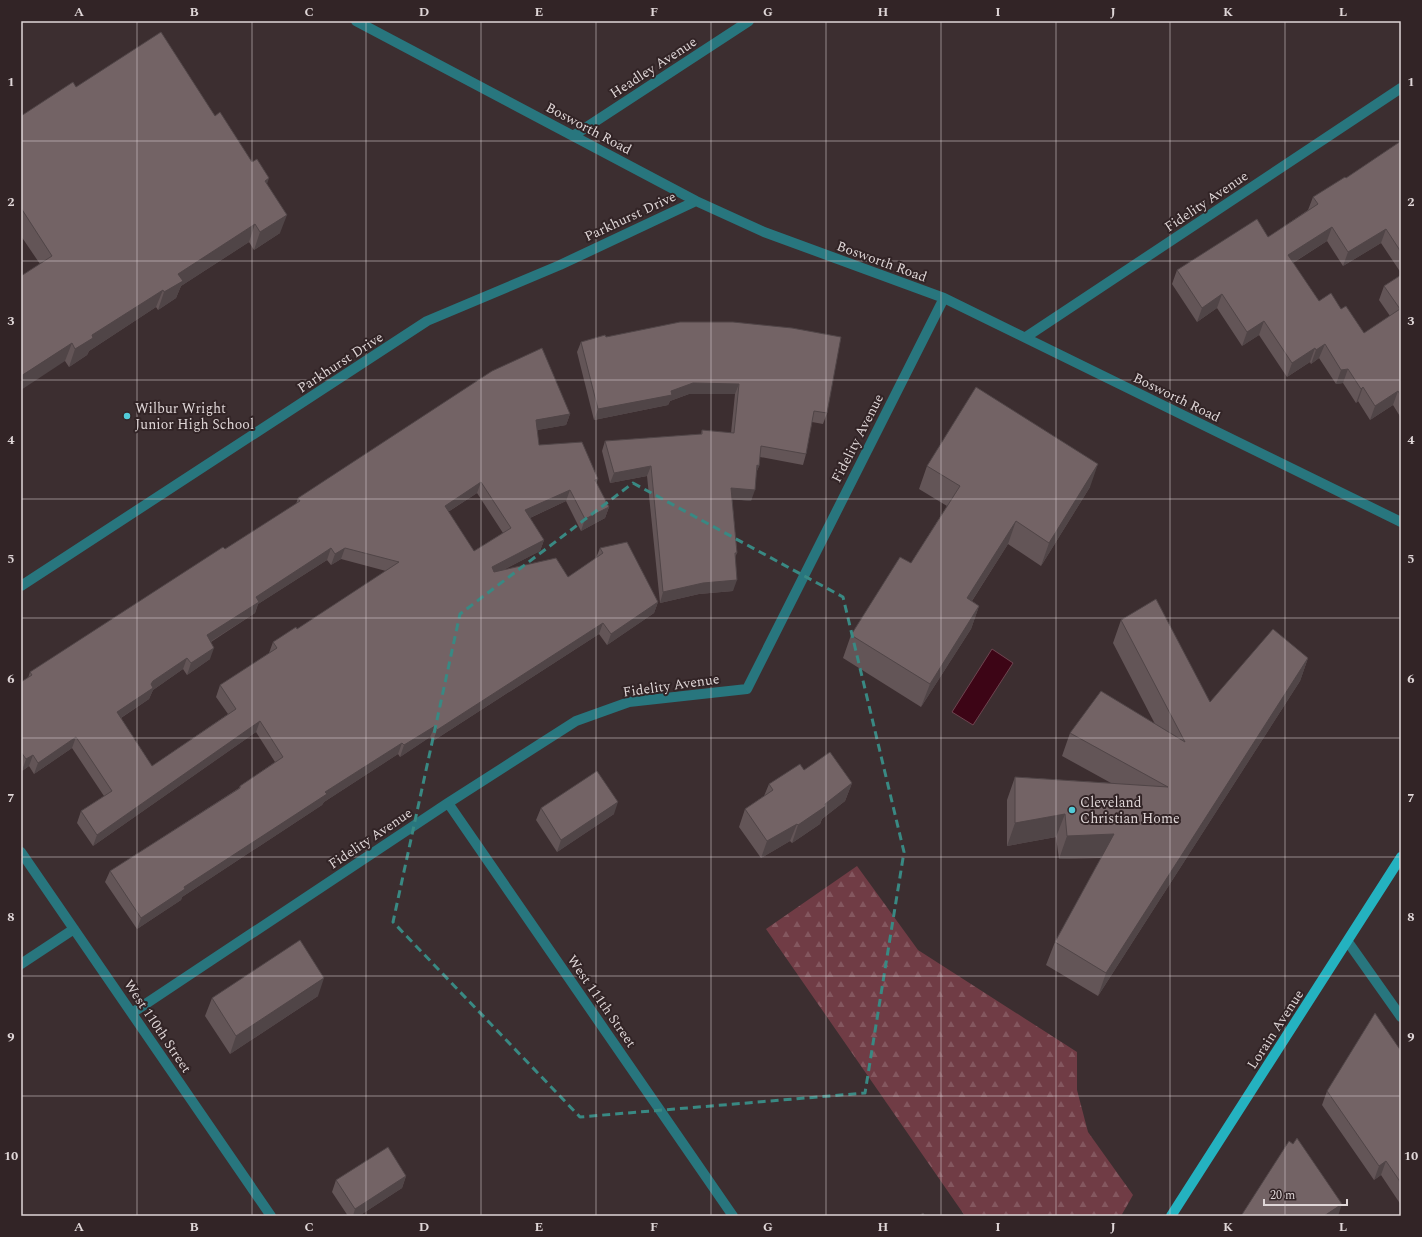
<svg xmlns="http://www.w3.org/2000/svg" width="1422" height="1237" font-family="Spectral,serif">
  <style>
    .forest { fill: url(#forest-firs) }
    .water { fill: #3d0516; stroke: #6e4450 }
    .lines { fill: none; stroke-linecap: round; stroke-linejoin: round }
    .minor { stroke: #28767e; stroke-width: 10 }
    .major { stroke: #24b2c0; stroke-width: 10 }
    .wall { fill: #635557; fill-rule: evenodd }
    .shaded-wall { fill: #504547 }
    .building { fill: #736365; stroke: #504547; fill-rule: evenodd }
    .marked { fill: none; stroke: #398983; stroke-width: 3; stroke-dasharray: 8 5; stroke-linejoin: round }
    .grid { fill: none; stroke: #dfd6d7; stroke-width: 1; stroke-opacity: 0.55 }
    .poi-dot { fill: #52cbd8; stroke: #322426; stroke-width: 1.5 }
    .labels { text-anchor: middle; stroke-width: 4; stroke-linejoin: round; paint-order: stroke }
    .street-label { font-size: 14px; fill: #dfd6d7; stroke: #322426 }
    .poi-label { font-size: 14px; fill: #dfd6d7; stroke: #322426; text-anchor: start }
    .neatline { fill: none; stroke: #dfd6d7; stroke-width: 1.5 }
    .grid-label { font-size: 13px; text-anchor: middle; font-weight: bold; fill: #dfd6d7 }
  </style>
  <defs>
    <pattern id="forest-firs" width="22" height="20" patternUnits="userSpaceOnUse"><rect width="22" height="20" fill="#703c45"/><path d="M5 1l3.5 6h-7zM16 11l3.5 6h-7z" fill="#84575f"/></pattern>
  </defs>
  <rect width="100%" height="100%" fill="#3c2e30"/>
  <path class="forest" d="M 857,866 L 918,950 L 1077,1052 L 1077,1090 L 1088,1132 L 1133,1195 L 1121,1216 L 965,1216 L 766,929 Z"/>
  <path class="water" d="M 992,649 L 1013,663 L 973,725 L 952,712 Z"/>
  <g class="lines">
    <path class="minor" d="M 356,21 L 696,201 L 764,232 L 944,298 L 1401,522
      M 573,136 L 749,21
      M 1026,337 L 1401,88
      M 21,586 L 427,321 L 560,265 L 696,201
      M 448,803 L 733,1216
      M 21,852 L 271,1216
      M 1348,942 L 1401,1017
      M 21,964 L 74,929
      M 132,1013 L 448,803 L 576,721 L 629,702 L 747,689 L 944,298"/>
    <path class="major" d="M 1171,1216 L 1401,857"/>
  </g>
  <path class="wall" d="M 76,87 L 215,116 L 267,185 L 280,233 L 254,250 L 249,242 L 181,286 L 176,298 L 158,310 L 156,307 L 89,351 L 87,355 L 69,367 L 65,361 L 40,264 L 21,236 L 21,116 Z
    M 1401,141 L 1401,273 L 1381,243 L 1343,266 L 1327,241 L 1293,263 L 1319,301 L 1341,309 L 1364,333 L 1390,316 L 1379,300 L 1384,286 L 1401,275 L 1401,418 L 1393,405 L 1370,420 L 1358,401 L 1356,403 L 1343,383 L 1336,384 L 1319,358 L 1311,364 L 1310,362 L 1287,377 L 1259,335 L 1242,346 L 1217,308 L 1197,322 L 1172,284 L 1177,270 L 1268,237 L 1308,210 L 1313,197 L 1346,178 Z
    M 606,337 L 827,413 L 823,424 L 812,422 L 806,454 L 803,465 L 760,457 L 759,466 L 756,473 L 751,501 L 732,499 L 737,553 L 735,557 L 733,591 L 699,594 L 660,603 L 647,476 L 610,483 L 602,451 L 605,441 L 701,434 L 702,430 L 731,433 L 735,394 L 689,394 L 670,401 L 668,405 L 594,420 L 577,352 L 581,342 Z
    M 570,414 L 566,425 L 537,430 L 539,445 L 597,484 L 609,507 L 605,518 L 581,531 L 566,501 L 530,518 L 544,540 L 540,551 L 505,569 L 568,577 L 596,558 L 600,548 L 658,602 L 654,613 L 607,645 L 599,634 L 433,741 L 430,737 L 400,757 L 398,754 L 324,802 L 322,805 L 182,897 L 181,900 L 137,929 L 105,882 L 110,871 L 239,788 L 240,786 L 275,762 L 256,732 L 93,846 L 77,823 L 81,811 L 104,796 L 72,748 L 34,774 L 29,766 L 22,771 L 21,769 L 21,682 L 28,678 L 30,672 L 296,504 L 298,498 ZM 477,493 L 503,533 L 474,551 L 448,512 ZM 341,559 L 386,571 L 297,629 L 273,642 L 269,653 L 220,685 L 216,697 L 228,714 L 152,766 L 121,718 L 149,699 L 153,690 L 183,669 L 187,675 L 210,659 L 211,642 L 255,613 L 258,604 L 327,560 L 331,565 Z
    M 927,466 L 1090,487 L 1041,566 L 1008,544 L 972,601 L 979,606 L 971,629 L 921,707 L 843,658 L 851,635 L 911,563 L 947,506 L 919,489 Z
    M 1121,620 L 1210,702 L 1308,658 L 1300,681 L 1098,996 L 1046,965 L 1055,942 L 1101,858 L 1059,859 L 1056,837 L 1007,846 L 1007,800 L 1015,777 L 1111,783 L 1062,756 L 1070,733 L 1155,724 L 1113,643 Z
    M 804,770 L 852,783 L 845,801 L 822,819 L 820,824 L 792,843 L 790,841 L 761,858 L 739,827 L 745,809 L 764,796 L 769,784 Z
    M 541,808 L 614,814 L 557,852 L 536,820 Z
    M 318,996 L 230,1054 L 205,1016 L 212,998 Z
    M 1401,1051 L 1401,1205 L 1381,1175 L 1374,1180 L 1322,1105 L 1327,1091 Z
    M 406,1176 L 402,1188 L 359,1216 L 348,1216 L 332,1192 L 336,1180 Z"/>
  <path class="shaded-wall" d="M 269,178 L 263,196 L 265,181 Z
    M 287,215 L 280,233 L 254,250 L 260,232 Z
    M 255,224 L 249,242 L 181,286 L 176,298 L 158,310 L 164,292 L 178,274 Z
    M 1332,227 L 1327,241 L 1283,269 L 1288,255 Z
    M 1386,229 L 1381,243 L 1343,266 L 1348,252 Z
    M 163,290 L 156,307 L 89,351 L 87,355 L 69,367 L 75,349 L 92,335 Z
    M 1222,294 L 1217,308 L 1197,322 L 1202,308 Z
    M 1264,321 L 1259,335 L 1242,346 L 1247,332 Z
    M 72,343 L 65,361 L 21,390 L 21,376 Z
    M 1325,344 L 1319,358 L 1311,364 L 1316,350 Z
    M 1315,348 L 1310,362 L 1287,377 L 1292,363 Z
    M 1348,369 L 1343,383 L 1336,384 L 1341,370 Z
    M 693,383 L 739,384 L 735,394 L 689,394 L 670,401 L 668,405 L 594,420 L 598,409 L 671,391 Z
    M 1363,387 L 1358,401 L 1356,403 L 1361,389 Z
    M 1398,391 L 1393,405 L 1370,420 L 1375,406 Z
    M 570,414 L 566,425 L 532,431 L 536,420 Z
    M 1098,464 L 1090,487 L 1041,566 L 1049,543 Z
    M 757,465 L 759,466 L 755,476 Z
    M 651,466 L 647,476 L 610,483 L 614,473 Z
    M 598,479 L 594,490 L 595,480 Z
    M 481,482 L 477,493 L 440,517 L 445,506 Z
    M 731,488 L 755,490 L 751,501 L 727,499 Z
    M 570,490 L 566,501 L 521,522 L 525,510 Z
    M 609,507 L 605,518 L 581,531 L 585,519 Z
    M 1016,521 L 1008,544 L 959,621 L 967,598 Z
    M 544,540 L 540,551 L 488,578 L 492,567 Z
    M 331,548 L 327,560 L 258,604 L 255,613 L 202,647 L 207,635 L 256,597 Z
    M 345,548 L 341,559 L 331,565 L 335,554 Z
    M 737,580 L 733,591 L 699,594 L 660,603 L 663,592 L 703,583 Z
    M 658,602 L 654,613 L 607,645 L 611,634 Z
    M 979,606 L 971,629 L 921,707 L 930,684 Z
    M 603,623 L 599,634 L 433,741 L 437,730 Z
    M 214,648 L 210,659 L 187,675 L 191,663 Z
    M 187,658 L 183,669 L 153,690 L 149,699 L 113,723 L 117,712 L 151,684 L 153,681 Z
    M 1308,658 L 1300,681 L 1098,996 L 1106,973 Z
    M 260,721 L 256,732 L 93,846 L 97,835 Z
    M 435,726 L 430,737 L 400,757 L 404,745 Z
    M 76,737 L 72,748 L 34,774 L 38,763 Z
    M 402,743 L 398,754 L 324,802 L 322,805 L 182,897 L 181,900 L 137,929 L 141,918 L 184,887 L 325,792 Z
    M 33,755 L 29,766 L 22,771 L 26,759 Z
    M 852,783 L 845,801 L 822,819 L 820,824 L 792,843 L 798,825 Z
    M 618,802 L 614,814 L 557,852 L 561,840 Z
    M 1065,814 L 1056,837 L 1007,846 L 1015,823 Z
    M 797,824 L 790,841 L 761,858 L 767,841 Z
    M 1114,834 L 1105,857 L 1059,859 L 1067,836 Z
    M 324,978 L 318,996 L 230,1054 L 236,1036 Z
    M 1386,1161 L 1381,1175 L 1374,1180 L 1379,1166 Z
    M 406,1176 L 402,1188 L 359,1216 L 353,1216 L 355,1209 Z
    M 1342,1204 L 1338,1216 L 1324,1216 Z"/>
  <path class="building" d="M 161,32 L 215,116 L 220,112 L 252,162 L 257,159 L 269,178 L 265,181 L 287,215 L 260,232 L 255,224 L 178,274 L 183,281 L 164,292 L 163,290 L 92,335 L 93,338 L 75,349 L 72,343 L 21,376 L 21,276 L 52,256 L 21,208 L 21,116 L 73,82 L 76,87 Z
    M 1401,141 L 1401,252 L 1386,229 L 1348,252 L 1332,227 L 1288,255 L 1319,301 L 1331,293 L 1341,309 L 1346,306 L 1364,333 L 1400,309 L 1384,286 L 1401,275 L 1401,396 L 1398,391 L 1375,406 L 1363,387 L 1361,389 L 1348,369 L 1341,370 L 1325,344 L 1316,350 L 1315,348 L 1292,363 L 1264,321 L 1247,332 L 1222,294 L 1202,308 L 1177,270 L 1257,219 L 1268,237 L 1318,204 L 1313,197 L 1345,177 L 1346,178 Z
    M 680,322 L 733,322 L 792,328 L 841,337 L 827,413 L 814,411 L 806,454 L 761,446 L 759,466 L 757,465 L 755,490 L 731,488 L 737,553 L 735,553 L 737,580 L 703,583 L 663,592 L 651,466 L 614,473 L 605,441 L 702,434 L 702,430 L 734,433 L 739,384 L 693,383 L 671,391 L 672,395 L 598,409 L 581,342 L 605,335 L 606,337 Z
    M 542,348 L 570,414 L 536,420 L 539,445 L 582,442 L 598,479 L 595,480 L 609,507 L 585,519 L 570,490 L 525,510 L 544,540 L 492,567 L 494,572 L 556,558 L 568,577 L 603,553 L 600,548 L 627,542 L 658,602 L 611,634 L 603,623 L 437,730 L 435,726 L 404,745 L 402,743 L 325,792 L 327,794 L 184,887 L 185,889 L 141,918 L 110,871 L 240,788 L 240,786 L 283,757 L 260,721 L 97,835 L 81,811 L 112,791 L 76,737 L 38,763 L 33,755 L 26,759 L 21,752 L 21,682 L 32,675 L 30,672 L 223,547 L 225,549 L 300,501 L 298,498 L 492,371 ZM 481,482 L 511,528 L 474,551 L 445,506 ZM 331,548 L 335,554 L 345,548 L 399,562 L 297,629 L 296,627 L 273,642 L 277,648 L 220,685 L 236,709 L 152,766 L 117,712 L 153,688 L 151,684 L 153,681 L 187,658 L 191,663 L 214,648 L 207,635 L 259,602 L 256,597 Z
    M 976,387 L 1098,464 L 1049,543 L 1016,521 L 967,598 L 979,606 L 930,684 L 851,635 L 900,557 L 911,563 L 960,486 L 927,466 Z
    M 1156,599 L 1210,702 L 1273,629 L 1308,658 L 1106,973 L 1055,942 L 1114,834 L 1067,836 L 1065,814 L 1015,823 L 1015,777 L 1168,787 L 1070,733 L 1101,691 L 1185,742 L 1121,620 Z
    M 830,752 L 852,783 L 825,804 L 826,806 L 798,825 L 797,824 L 767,841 L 745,809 L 773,790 L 769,784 L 800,764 L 804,770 Z
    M 597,771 L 618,802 L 561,840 L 541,808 Z
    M 300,940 L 324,978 L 236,1036 L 212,998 Z
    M 1375,1013 L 1401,1051 L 1401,1183 L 1386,1161 L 1379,1166 L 1327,1091 Z
    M 1297,1138 L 1342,1204 L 1324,1216 L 1241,1216 L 1289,1141 L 1293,1144 Z
    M 388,1147 L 406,1176 L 355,1209 L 336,1180 Z
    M 923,1213 L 925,1216 L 919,1216 Z"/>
  <path class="marked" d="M 633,483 L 843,597 L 904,852 L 865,1093 L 580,1117 L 393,922 L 460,614 Z"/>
  <path class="grid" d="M 137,21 L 137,1216M 252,21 L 252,1216M 366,21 L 366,1216M 481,21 L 481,1216M 596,21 L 596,1216M 711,21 L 711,1216M 826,21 L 826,1216M 941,21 L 941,1216M 1056,21 L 1056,1216M 1170,21 L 1170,1216M 1285,21 L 1285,1216M 21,141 L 1401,141M 21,261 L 1401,261M 21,380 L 1401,380M 21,499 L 1401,499M 21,618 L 1401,618M 21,738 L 1401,738M 21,857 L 1401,857M 21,976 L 1401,976M 21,1096 L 1401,1096"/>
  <g class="poi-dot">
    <circle cx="127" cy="416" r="4"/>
    <circle cx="1072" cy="810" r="4"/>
  </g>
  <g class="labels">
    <g class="street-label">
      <text transform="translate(653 67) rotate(-33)" y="5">Headley Avenue</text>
      <text transform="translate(589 128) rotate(28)" y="5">Bosworth Road</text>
      <text transform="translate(1206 201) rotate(-34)" y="5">Fidelity Avenue</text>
      <text transform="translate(630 216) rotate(-25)" y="5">Parkhurst Drive</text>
      <text transform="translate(882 261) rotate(20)" y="5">Bosworth Road</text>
      <text transform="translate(340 362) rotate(-33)" y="5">Parkhurst Drive</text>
      <text transform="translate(1177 397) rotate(26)" y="5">Bosworth Road</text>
      <text transform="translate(857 438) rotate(-63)" y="5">Fidelity Avenue</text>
      <text transform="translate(671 685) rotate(-8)" y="5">Fidelity Avenue</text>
      <text transform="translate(370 838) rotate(-34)" y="5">Fidelity Avenue</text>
      <text transform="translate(602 1001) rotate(55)" y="5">West 111th Street</text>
      <text transform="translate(158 1026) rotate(56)" y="5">West 110th Street</text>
      <text transform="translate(1275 1029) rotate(-57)" y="5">Lorain Avenue</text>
    </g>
    <g class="poi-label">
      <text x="135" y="413">Wilbur Wright<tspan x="135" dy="16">Junior High School</tspan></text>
      <text x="1080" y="807">Cleveland<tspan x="1080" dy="16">Christian Home</tspan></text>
    </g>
  </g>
  <rect width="1422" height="1237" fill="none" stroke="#322426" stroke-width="44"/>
  <path d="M1264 1199v6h83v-6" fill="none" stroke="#dfd6d7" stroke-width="2"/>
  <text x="1270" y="1199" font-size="12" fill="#dfd6d7" stroke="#322426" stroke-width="3" paint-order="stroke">20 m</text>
  <rect x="22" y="22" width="1378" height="1193" class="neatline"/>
  <g class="grid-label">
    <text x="79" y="16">A</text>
    <text x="194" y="16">B</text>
    <text x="309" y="16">C</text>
    <text x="424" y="16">D</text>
    <text x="539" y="16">E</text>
    <text x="654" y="16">F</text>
    <text x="768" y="16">G</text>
    <text x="883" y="16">H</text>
    <text x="998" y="16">I</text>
    <text x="1113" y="16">J</text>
    <text x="1228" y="16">K</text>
    <text x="1343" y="16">L</text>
    <text x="11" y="86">1</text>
    <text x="1411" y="86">1</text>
    <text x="11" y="206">2</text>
    <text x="1411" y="206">2</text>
    <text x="11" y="325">3</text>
    <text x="1411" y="325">3</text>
    <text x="11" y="444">4</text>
    <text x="1411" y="444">4</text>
    <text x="11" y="563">5</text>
    <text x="1411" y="563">5</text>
    <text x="11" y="683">6</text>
    <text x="1411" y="683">6</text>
    <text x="11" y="802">7</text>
    <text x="1411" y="802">7</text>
    <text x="11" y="921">8</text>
    <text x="1411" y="921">8</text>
    <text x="11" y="1041">9</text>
    <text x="1411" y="1041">9</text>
    <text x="11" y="1160">10</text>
    <text x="1411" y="1160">10</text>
    <text x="79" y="1231">A</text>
    <text x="194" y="1231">B</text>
    <text x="309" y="1231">C</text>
    <text x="424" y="1231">D</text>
    <text x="539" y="1231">E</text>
    <text x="654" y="1231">F</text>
    <text x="768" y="1231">G</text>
    <text x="883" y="1231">H</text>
    <text x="998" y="1231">I</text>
    <text x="1113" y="1231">J</text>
    <text x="1228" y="1231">K</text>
    <text x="1343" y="1231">L</text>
  </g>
</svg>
